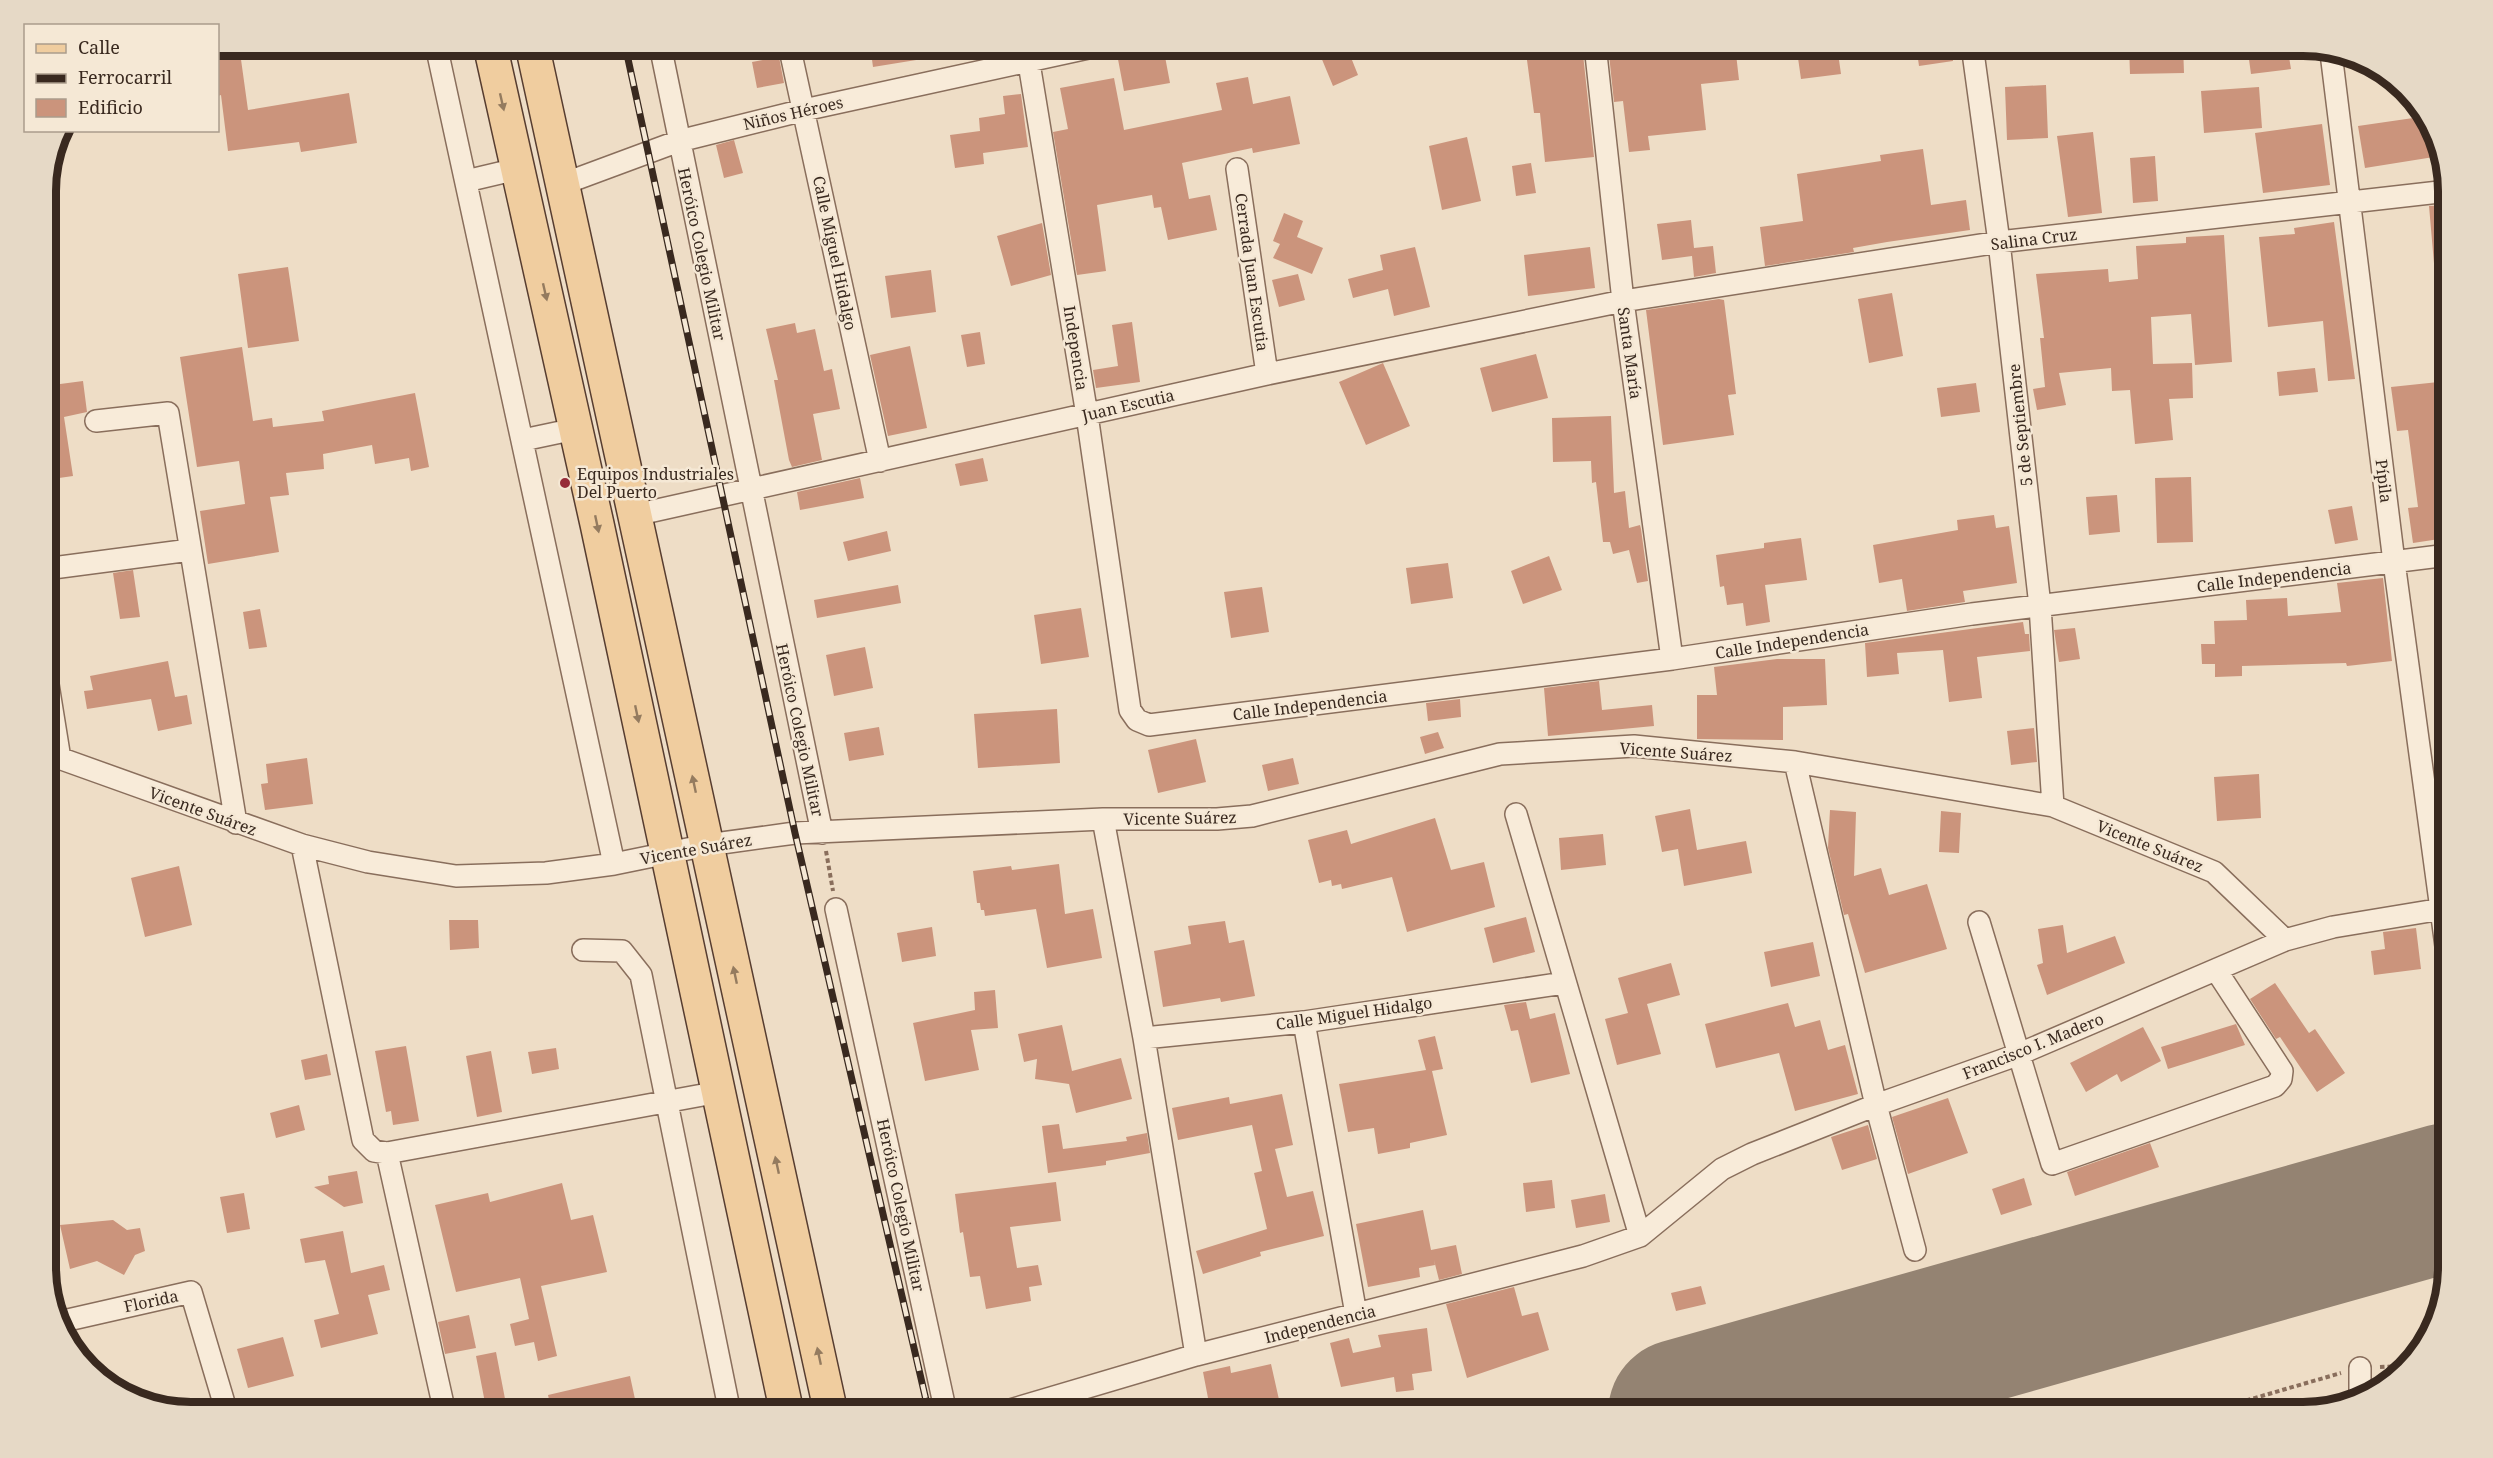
<svg xmlns="http://www.w3.org/2000/svg" width="2493" height="1458" font-family="'Noto Serif',serif">
  <style>
    .lines { fill: none; stroke-linecap: round; stroke-linejoin: round }
    .runway { stroke: #948372; stroke-width: 148 }
    .building { fill: #cb947c }
    .minor-casing { stroke: #896e5c; stroke-width: 24 }
    .primary-casing { stroke: #573d30; stroke-width: 36 }
    .path { stroke: #896e5c; stroke-width: 4; stroke-dasharray: 4.5 3; stroke-linecap: butt }
    .minor { stroke: #f8ebd9; stroke-width: 21 }
    .primary { stroke: #f0cd9f; stroke-width: 33 }
    .rail-casing { stroke: #39291f; stroke-width: 7 }
    .rail { stroke: #f5e8d5; stroke-width: 4.5; stroke-dasharray: 14; stroke-linecap: butt }
    .oneway { fill: #947b5f }
    .poi-dot { fill: #972d3a; stroke: #f5e8d5; stroke-width: 2 }
    .labels { text-anchor: middle; stroke-width: 5; stroke-linejoin: round; paint-order: stroke }
    .street-label { font-size: 16px; fill: #39291f; stroke: #f5e8d5 }
    .poi-label { font-size: 16px; fill: #39291f; stroke: #f5e8d5; text-anchor: start }
    .rim { fill: none; stroke: #39291f; stroke-width: 8 }
  </style>
  <rect width="100%" height="100%" fill="#eeddc6"/>
  <g class="lines">
    <path class="runway" d="M 1682,1413 L 2448,1197"/>
  </g>
  <path class="building" d="M 218,45 L 239,45 L 248,110 L 349,93 L 357,143 L 301,152 L 299,142 L 228,151 L 221,95 L 218,96 Z
    M 870,45 L 946,45 L 947,55 L 873,67 Z
    M 1316,45 L 1346,45 L 1358,75 L 1333,86 Z
    M 1525,45 L 1582,45 L 1594,157 L 1545,162 L 1540,113 L 1534,113 Z
    M 1608,45 L 1735,45 L 1739,80 L 1701,84 L 1706,130 L 1648,136 L 1650,150 L 1629,152 L 1623,101 L 1614,102 Z
    M 1916,45 L 1951,45 L 1953,61 L 1919,66 Z
    M 2129,45 L 2183,45 L 2184,73 L 2130,74 Z
    M 2247,45 L 2287,45 L 2291,69 L 2251,74 Z
    M 1163,46 L 1170,83 L 1124,91 L 1117,54 Z
    M 1837,46 L 1841,74 L 1801,79 L 1797,51 Z
    M 779,57 L 784,83 L 757,88 L 752,62 Z
    M 1248,77 L 1253,104 L 1290,96 L 1300,144 L 1253,153 L 1252,148 L 1182,163 L 1189,199 L 1210,195 L 1217,230 L 1168,240 L 1161,207 L 1154,208 L 1152,195 L 1097,205 L 1106,271 L 1077,275 L 1053,132 L 1068,129 L 1060,88 L 1114,78 L 1124,130 L 1222,110 L 1216,83 Z
    M 2046,85 L 2048,138 L 2007,140 L 2005,87 Z
    M 2259,87 L 2262,128 L 2204,133 L 2201,91 Z
    M 1021,94 L 1028,147 L 983,153 L 984,164 L 955,168 L 950,135 L 980,131 L 979,118 L 1005,114 L 1003,96 Z
    M 2427,116 L 2440,156 L 2365,168 L 2358,126 Z
    M 2322,124 L 2330,185 L 2263,193 L 2255,133 Z
    M 2093,132 L 2102,213 L 2068,217 L 2057,136 Z
    M 1467,137 L 1481,201 L 1442,210 L 1429,146 Z
    M 734,140 L 743,173 L 724,178 L 716,145 Z
    M 1923,149 L 1931,205 L 1966,200 L 1970,230 L 1887,242 L 1853,248 L 1854,252 L 1765,266 L 1760,227 L 1803,221 L 1797,174 L 1881,161 L 1880,155 Z
    M 2155,156 L 2158,201 L 2133,203 L 2130,158 Z
    M 1531,163 L 1536,193 L 1516,196 L 1512,166 Z
    M 2448,205 L 2448,274 L 2435,275 L 2429,206 Z
    M 1284,213 L 1303,221 L 1297,237 L 1323,248 L 1312,274 L 1273,258 L 1280,244 L 1273,241 Z
    M 1691,220 L 1694,248 L 1713,246 L 1716,273 L 1694,277 L 1692,256 L 1662,260 L 1657,224 Z
    M 2334,222 L 2355,379 L 2328,381 L 2323,321 L 2268,327 L 2259,237 L 2295,234 L 2294,228 Z
    M 1042,223 L 1051,275 L 1011,286 L 997,236 Z
    M 2224,235 L 2232,362 L 2195,365 L 2191,314 L 2151,317 L 2153,364 L 2192,363 L 2193,398 L 2169,399 L 2173,440 L 2135,444 L 2130,390 L 2112,391 L 2111,368 L 2059,373 L 2066,405 L 2037,410 L 2033,389 L 2045,387 L 2040,338 L 2044,338 L 2036,274 L 2108,269 L 2109,282 L 2138,279 L 2136,246 L 2186,243 L 2186,237 Z
    M 1415,247 L 1430,307 L 1394,316 L 1388,289 L 1353,298 L 1348,279 L 1383,270 L 1380,255 Z
    M 1590,247 L 1595,288 L 1528,296 L 1524,255 Z
    M 288,267 L 299,341 L 248,348 L 238,274 Z
    M 931,270 L 936,312 L 891,318 L 885,276 Z
    M 1298,274 L 1305,300 L 1279,307 L 1272,280 Z
    M 1892,293 L 1903,356 L 1869,363 L 1858,299 Z
    M 1719,299 L 1724,300 L 1736,394 L 1728,395 L 1734,435 L 1663,445 L 1646,310 Z
    M 1132,322 L 1140,382 L 1096,388 L 1093,370 L 1118,366 L 1112,325 Z
    M 795,323 L 797,333 L 815,329 L 824,371 L 832,369 L 840,409 L 813,414 L 822,460 L 792,467 L 789,460 L 774,380 L 778,380 L 766,329 Z
    M 980,332 L 985,364 L 967,367 L 961,335 Z
    M 910,346 L 927,428 L 888,436 L 870,355 Z
    M 242,347 L 253,421 L 272,418 L 273,427 L 324,421 L 322,411 L 415,393 L 429,467 L 411,471 L 409,458 L 375,464 L 372,445 L 323,454 L 324,469 L 286,473 L 289,495 L 270,497 L 279,552 L 208,564 L 200,511 L 245,504 L 239,461 L 197,467 L 180,357 Z
    M 1536,354 L 1548,398 L 1492,412 L 1480,368 Z
    M 1383,363 L 1410,426 L 1366,445 L 1339,382 Z
    M 2315,368 L 2318,392 L 2279,396 L 2277,372 Z
    M 83,381 L 87,412 L 64,417 L 73,476 L 45,480 L 45,386 Z
    M 2448,381 L 2448,498 L 2441,499 L 2446,538 L 2413,543 L 2408,508 L 2418,507 L 2408,430 L 2397,431 L 2391,387 Z
    M 1976,383 L 1980,412 L 1941,417 L 1937,388 Z
    M 1611,416 L 1614,493 L 1625,491 L 1629,528 L 1640,525 L 1641,529 L 1648,581 L 1637,583 L 1629,550 L 1613,554 L 1610,542 L 1603,542 L 1596,482 L 1592,483 L 1591,461 L 1553,462 L 1552,418 Z
    M 983,458 L 988,481 L 960,486 L 955,464 Z
    M 2191,477 L 2193,542 L 2157,543 L 2155,478 Z
    M 860,478 L 864,498 L 800,510 L 797,492 Z
    M 2117,495 L 2120,532 L 2089,535 L 2086,497 Z
    M 2352,506 L 2358,540 L 2335,544 L 2328,510 Z
    M 1994,515 L 1996,528 L 2009,526 L 2017,583 L 1963,591 L 1965,602 L 1907,611 L 1902,579 L 1879,583 L 1873,545 L 1958,530 L 1957,520 Z
    M 887,531 L 891,551 L 848,561 L 843,542 Z
    M 1801,538 L 1807,580 L 1765,585 L 1770,622 L 1746,626 L 1743,603 L 1727,605 L 1724,586 L 1720,587 L 1716,555 L 1764,548 L 1764,543 Z
    M 1549,556 L 1562,590 L 1523,604 L 1511,571 Z
    M 1448,563 L 1453,598 L 1411,604 L 1406,568 Z
    M 133,570 L 140,617 L 120,619 L 113,573 Z
    M 2383,578 L 2392,661 L 2347,666 L 2346,663 L 2242,666 L 2242,676 L 2215,677 L 2215,664 L 2202,664 L 2201,644 L 2215,644 L 2214,621 L 2247,620 L 2246,600 L 2287,598 L 2288,616 L 2341,612 L 2337,583 Z
    M 898,585 L 901,603 L 817,618 L 814,600 Z
    M 1262,587 L 1269,632 L 1231,638 L 1224,592 Z
    M 1081,608 L 1089,657 L 1041,664 L 1034,615 Z
    M 260,609 L 267,647 L 249,649 L 243,612 Z
    M 2023,622 L 2025,634 L 2029,634 L 2030,651 L 1977,657 L 1982,698 L 1949,702 L 1943,650 L 1897,653 L 1899,674 L 1867,677 L 1865,643 Z
    M 2075,628 L 2080,659 L 2059,662 L 2054,630 Z
    M 865,647 L 873,688 L 834,696 L 826,655 Z
    M 1777,659 L 1825,659 L 1827,705 L 1783,707 L 1783,740 L 1697,739 L 1697,695 L 1717,695 L 1714,667 Z
    M 168,661 L 175,697 L 187,695 L 192,724 L 158,731 L 151,699 L 87,709 L 84,691 L 93,690 L 90,676 Z
    M 1599,681 L 1602,710 L 1652,705 L 1654,726 L 1548,736 L 1544,688 Z
    M 1460,699 L 1461,717 L 1428,721 L 1426,703 Z
    M 1057,709 L 1060,763 L 978,768 L 974,714 Z
    M 879,727 L 884,755 L 849,761 L 844,733 Z
    M 2034,728 L 2037,762 L 2011,765 L 2007,731 Z
    M 1438,732 L 1444,748 L 1425,754 L 1420,737 Z
    M 1196,739 L 1206,782 L 1158,793 L 1148,750 Z
    M 307,758 L 313,804 L 265,810 L 261,784 L 268,783 L 266,764 Z
    M 1293,758 L 1299,784 L 1268,791 L 1262,765 Z
    M 2259,774 L 2261,818 L 2217,821 L 2214,777 Z
    M 1690,809 L 1697,850 L 1746,841 L 1752,873 L 1684,886 L 1678,849 L 1662,852 L 1655,816 Z
    M 1830,810 L 1856,812 L 1854,876 L 1881,868 L 1889,895 L 1927,884 L 1947,949 L 1865,973 L 1848,914 L 1844,915 L 1828,848 Z
    M 1941,811 L 1961,813 L 1959,853 L 1939,852 Z
    M 1435,818 L 1451,870 L 1484,862 L 1495,907 L 1407,932 L 1392,877 L 1342,889 L 1341,884 L 1332,886 L 1331,880 L 1319,883 L 1308,840 L 1347,830 L 1351,844 Z
    M 1603,834 L 1606,865 L 1561,870 L 1559,838 Z
    M 1059,864 L 1065,914 L 1093,909 L 1102,958 L 1047,968 L 1036,909 L 985,916 L 984,910 L 981,910 L 980,903 L 977,903 L 973,871 L 1011,866 L 1012,870 Z
    M 179,866 L 192,925 L 145,937 L 131,878 Z
    M 1526,917 L 1535,952 L 1493,963 L 1484,928 Z
    M 449,920 L 478,920 L 479,948 L 450,950 Z
    M 1225,921 L 1229,943 L 1244,940 L 1255,996 L 1221,1002 L 1220,998 L 1163,1007 L 1154,951 L 1191,944 L 1188,926 Z
    M 2063,925 L 2067,953 L 2115,936 L 2125,963 L 2047,995 L 2037,965 L 2043,963 L 2038,929 Z
    M 932,927 L 936,956 L 902,962 L 897,933 Z
    M 2416,928 L 2421,969 L 2374,975 L 2371,951 L 2385,949 L 2383,932 Z
    M 1813,942 L 1820,976 L 1771,987 L 1764,952 Z
    M 1671,963 L 1680,995 L 1647,1004 L 1661,1054 L 1617,1065 L 1605,1019 L 1628,1013 L 1618,978 Z
    M 2275,983 L 2309,1033 L 2315,1029 L 2345,1073 L 2317,1092 L 2280,1037 L 2276,1039 L 2250,999 Z
    M 995,990 L 998,1028 L 971,1030 L 979,1070 L 925,1081 L 913,1023 L 975,1010 L 974,992 Z
    M 1526,1002 L 1530,1019 L 1555,1013 L 1570,1074 L 1531,1083 L 1518,1030 L 1511,1031 L 1504,1005 Z
    M 1788,1003 L 1795,1027 L 1820,1020 L 1828,1050 L 1845,1045 L 1858,1094 L 1795,1111 L 1779,1053 L 1716,1068 L 1705,1024 Z
    M 2236,1024 L 2245,1045 L 2168,1069 L 2161,1047 Z
    M 1062,1025 L 1072,1071 L 1121,1058 L 1132,1099 L 1076,1113 L 1069,1084 L 1035,1079 L 1037,1059 L 1024,1062 L 1018,1034 Z
    M 2143,1027 L 2161,1061 L 2121,1082 L 2117,1074 L 2086,1092 L 2070,1063 Z
    M 1435,1036 L 1443,1069 L 1432,1071 L 1447,1135 L 1410,1143 L 1410,1148 L 1378,1154 L 1374,1128 L 1348,1132 L 1339,1084 L 1426,1070 L 1418,1040 Z
    M 406,1046 L 419,1121 L 393,1125 L 391,1111 L 386,1112 L 375,1051 Z
    M 556,1048 L 559,1069 L 532,1074 L 528,1052 Z
    M 491,1051 L 502,1112 L 477,1117 L 466,1056 Z
    M 327,1054 L 331,1075 L 305,1080 L 301,1060 Z
    M 1282,1094 L 1293,1145 L 1275,1149 L 1287,1197 L 1313,1191 L 1324,1236 L 1260,1252 L 1261,1256 L 1203,1274 L 1196,1251 L 1267,1229 L 1254,1173 L 1262,1171 L 1252,1125 L 1178,1140 L 1172,1108 L 1229,1097 L 1230,1104 Z
    M 1948,1098 L 1968,1153 L 1908,1174 L 1892,1117 Z
    M 299,1105 L 305,1130 L 276,1138 L 270,1113 Z
    M 1059,1124 L 1063,1149 L 1127,1141 L 1126,1137 L 1147,1133 L 1150,1153 L 1106,1161 L 1106,1165 L 1048,1173 L 1042,1126 Z
    M 1868,1125 L 1877,1159 L 1842,1170 L 1831,1137 Z
    M 2150,1143 L 2159,1167 L 2075,1196 L 2067,1172 Z
    M 357,1171 L 363,1203 L 344,1207 L 314,1187 L 329,1184 L 328,1176 Z
    M 2024,1178 L 2032,1205 L 2001,1215 L 1992,1189 Z
    M 1552,1180 L 1555,1208 L 1526,1212 L 1523,1183 Z
    M 1056,1182 L 1061,1221 L 1010,1227 L 1017,1268 L 1038,1265 L 1042,1285 L 1029,1287 L 1031,1301 L 986,1309 L 980,1276 L 970,1277 L 963,1232 L 960,1233 L 955,1194 Z
    M 562,1183 L 571,1220 L 593,1215 L 607,1272 L 541,1286 L 557,1356 L 538,1361 L 534,1342 L 515,1346 L 510,1324 L 529,1319 L 520,1278 L 456,1292 L 435,1205 L 488,1193 L 490,1202 Z
    M 244,1193 L 250,1229 L 227,1233 L 220,1197 Z
    M 1605,1194 L 1610,1222 L 1576,1228 L 1571,1200 Z
    M 1423,1210 L 1431,1250 L 1456,1245 L 1462,1274 L 1439,1280 L 1434,1260 L 1435,1265 L 1419,1268 L 1420,1277 L 1368,1287 L 1356,1224 Z
    M 113,1220 L 127,1230 L 140,1228 L 145,1251 L 135,1255 L 124,1275 L 97,1261 L 70,1269 L 60,1225 Z
    M 343,1231 L 351,1273 L 384,1265 L 390,1290 L 368,1295 L 378,1334 L 321,1348 L 314,1320 L 339,1314 L 325,1260 L 305,1263 L 300,1239 Z
    M 1701,1286 L 1706,1304 L 1676,1311 L 1671,1293 Z
    M 1514,1287 L 1522,1316 L 1538,1312 L 1549,1350 L 1467,1378 L 1446,1304 Z
    M 469,1315 L 476,1348 L 445,1354 L 438,1322 Z
    M 1427,1328 L 1432,1371 L 1412,1374 L 1414,1390 L 1396,1392 L 1394,1377 L 1341,1387 L 1330,1343 L 1349,1338 L 1353,1353 L 1381,1347 L 1378,1335 Z
    M 283,1337 L 294,1376 L 248,1388 L 237,1349 Z
    M 496,1352 L 506,1404 L 486,1408 L 476,1356 Z
    M 1271,1364 L 1282,1413 L 1174,1413 L 1173,1405 L 1208,1398 L 1203,1372 L 1230,1366 L 1231,1373 Z
    M 630,1376 L 638,1413 L 552,1413 L 548,1395 Z"/>
  <g class="lines">
    <g class="minor-casing">
      <path id="minor" d="M 436,45 L 614,864
        M 660,45 L 822,833
        M 789,45 L 880,461
        M 1026,45 L 1087,415 L 1130,710 L 1137,720 L 1149,725 L 1672,659 L 1972,614 L 2448,555
        M 1595,45 L 1623,301 L 1672,659
        M 1972,45 L 1999,242 L 2040,606 L 2053,806
        M 2331,53 L 2394,562 L 2448,961
        M 1237,169 L 1267,374
        M 466,181 L 517,169
        M 563,184 L 679,141 L 804,110 L 1102,45
        M 96,421 L 168,413 L 236,823
        M 523,440 L 575,429
        M 635,515 L 1267,374 L 1623,301 L 1999,242 L 2448,191
        M 45,569 L 190,550
        M 45,666 L 60,759
        M 45,753 L 302,845 L 368,862 L 456,876 L 546,873 L 614,864 L 707,845 L 795,833 L 1103,819 L 1217,819 L 1252,816 L 1500,754 L 1634,746 L 1795,762 L 2053,806 L 2214,872 L 2285,940
        M 1795,762 L 1876,1105 L 1915,1250
        M 1516,814 L 1640,1236
        M 1103,819 L 1144,1038 L 1196,1355
        M 302,845 L 363,1140 L 374,1151 L 387,1153
        M 836,909 L 946,1413
        M 1979,922 L 2052,1164 L 2275,1086 L 2281,1079 L 2282,1071 L 2216,970
        M 583,950 L 622,951 L 641,975 L 730,1413
        M 1304,1022 L 1356,1314
        M 1144,1038 L 1304,1022 L 1564,983
        M 59,1322 L 191,1292 L 227,1413
        M 2360,1368 L 2360,1398
        M 445,1413 L 387,1153 L 719,1092
        M 1000,1413 L 1196,1355 L 1583,1256 L 1640,1236 L 1722,1169 L 1752,1154 L 1876,1105 L 2017,1055 L 2285,940 L 2333,927 L 2448,908"/>
    </g>
    <g class="primary-casing">
      <path id="primary" d="M 490,45 L 597,524 L 787,1413
        M 532,45 L 831,1413"/>
    </g>
    <path class="path" d="M 826,851 L 833,891
      M 2380,1367 L 2401,1366
      M 2203,1413 L 2341,1373"/>
    <use href="#minor" class="minor"/>
    <use href="#primary" class="primary"/>
    <g class="rail-casing">
      <path id="rail" d="M 625,45 L 795,833 L 929,1413"/>
    </g>
    <use href="#rail" class="rail"/>
  </g>
  <defs><path id="oneway-solid" d="M-6-.8H1V-3.2L6.5 0L1 3.2V.8H-6Z" transform="scale(1.5)"/></defs>
  <g class="oneway">
    <use href="#oneway-solid" transform="translate(502 102) rotate(77)"/>
    <use href="#oneway-solid" transform="translate(545 292) rotate(77)"/>
    <use href="#oneway-solid" transform="translate(597 524) rotate(78)"/>
    <use href="#oneway-solid" transform="translate(637 714) rotate(78)"/>
    <use href="#oneway-solid" transform="translate(694 784) rotate(-102)"/>
    <use href="#oneway-solid" transform="translate(735 975) rotate(-102)"/>
    <use href="#oneway-solid" transform="translate(777 1165) rotate(-102)"/>
    <use href="#oneway-solid" transform="translate(819 1356) rotate(-102)"/>
  </g>
  <circle class="poi-dot" cx="565" cy="483" r="6"/>
  <g class="labels">
    <g class="street-label">
      <text transform="translate(793 113) rotate(-13)" y="6">Niños Héroes</text>
      <text transform="translate(2034 239) rotate(-7)" y="6">Salina Cruz</text>
      <text transform="translate(835 253) rotate(78)" y="6">Calle Miguel Hidalgo</text>
      <text transform="translate(702 254) rotate(78)" y="6">Heróico Colegio Militar</text>
      <text transform="translate(1252 272) rotate(82)" y="6">Cerrada Juan Escutia</text>
      <text transform="translate(1076 348) rotate(81)" y="6">Indepencia</text>
      <text transform="translate(1630 353) rotate(82)" y="6">Santa María</text>
      <text transform="translate(1128 405) rotate(-13)" y="6">Juan Escutia</text>
      <text transform="translate(2020 425) rotate(-96)" y="6">5 de Septiembre</text>
      <text transform="translate(2384 481) rotate(83)" y="6">Pípila</text>
      <text transform="translate(2274 577) rotate(-7)" y="6">Calle Independencia</text>
      <text transform="translate(1792 641) rotate(-9)" y="6">Calle Independencia</text>
      <text transform="translate(1310 705) rotate(-7)" y="6">Calle Independencia</text>
      <text transform="translate(800 730) rotate(78)" y="6">Heróico Colegio Militar</text>
      <text transform="translate(1676 752) rotate(4)" y="6">Vicente Suárez</text>
      <text transform="translate(203 811) rotate(20)" y="6">Vicente Suárez</text>
      <text transform="translate(1180 818) rotate(-1)" y="6">Vicente Suárez</text>
      <text transform="translate(2150 846) rotate(22)" y="6">Vicente Suárez</text>
      <text transform="translate(696 849) rotate(-10)" y="6">Vicente Suárez</text>
      <text transform="translate(1354 1013) rotate(-8)" y="6">Calle Miguel Hidalgo</text>
      <text transform="translate(2033 1046) rotate(-22)" y="6">Francisco I. Madero</text>
      <text transform="translate(901 1205) rotate(78)" y="6">Heróico Colegio Militar</text>
      <text transform="translate(151 1301) rotate(-12)" y="6">Florida</text>
      <text transform="translate(1320 1324) rotate(-14)" y="6">Independencia</text>
    </g>
    <g class="poi-label">
      <text x="577" y="480">Equipos Industriales<tspan x="577" dy="18">Del Puerto</tspan></text>
    </g>
  </g>
  <path d="M0 0H2493V1458H0ZM191 56H2303A135 135 0 0 1 2438 191V1267A135 135 0 0 1 2303 1402H191A135 135 0 0 1 56 1267V191A135 135 0 0 1 191 56Z" fill="#e6d9c6" fill-rule="evenodd"/>
  <path class="rim" d="M191 56H2303A135 135 0 0 1 2438 191V1267A135 135 0 0 1 2303 1402H191A135 135 0 0 1 56 1267V191A135 135 0 0 1 191 56Z"/>
  <rect x="24" y="24" width="195" height="108" fill="#f5e8d5" stroke="#aa9c8c" stroke-width="1.5"/>
  <rect x="36" y="44" width="30" height="9" fill="#f0cd9f" stroke="#aa9c8c" stroke-width="1.5"/>
  <text x="78" y="54" font-size="18" fill="#39291f">Calle</text>
  <rect x="36" y="74" width="30" height="9" fill="#39291f" stroke="#aa9c8c" stroke-width="1.5"/>
  <text x="78" y="84" font-size="18" fill="#39291f">Ferrocarril</text>
  <rect x="36" y="99" width="30" height="18" fill="#cb947c" stroke="#aa9c8c" stroke-width="1.5"/>
  <text x="78" y="114" font-size="18" fill="#39291f">Edificio</text>
</svg>
